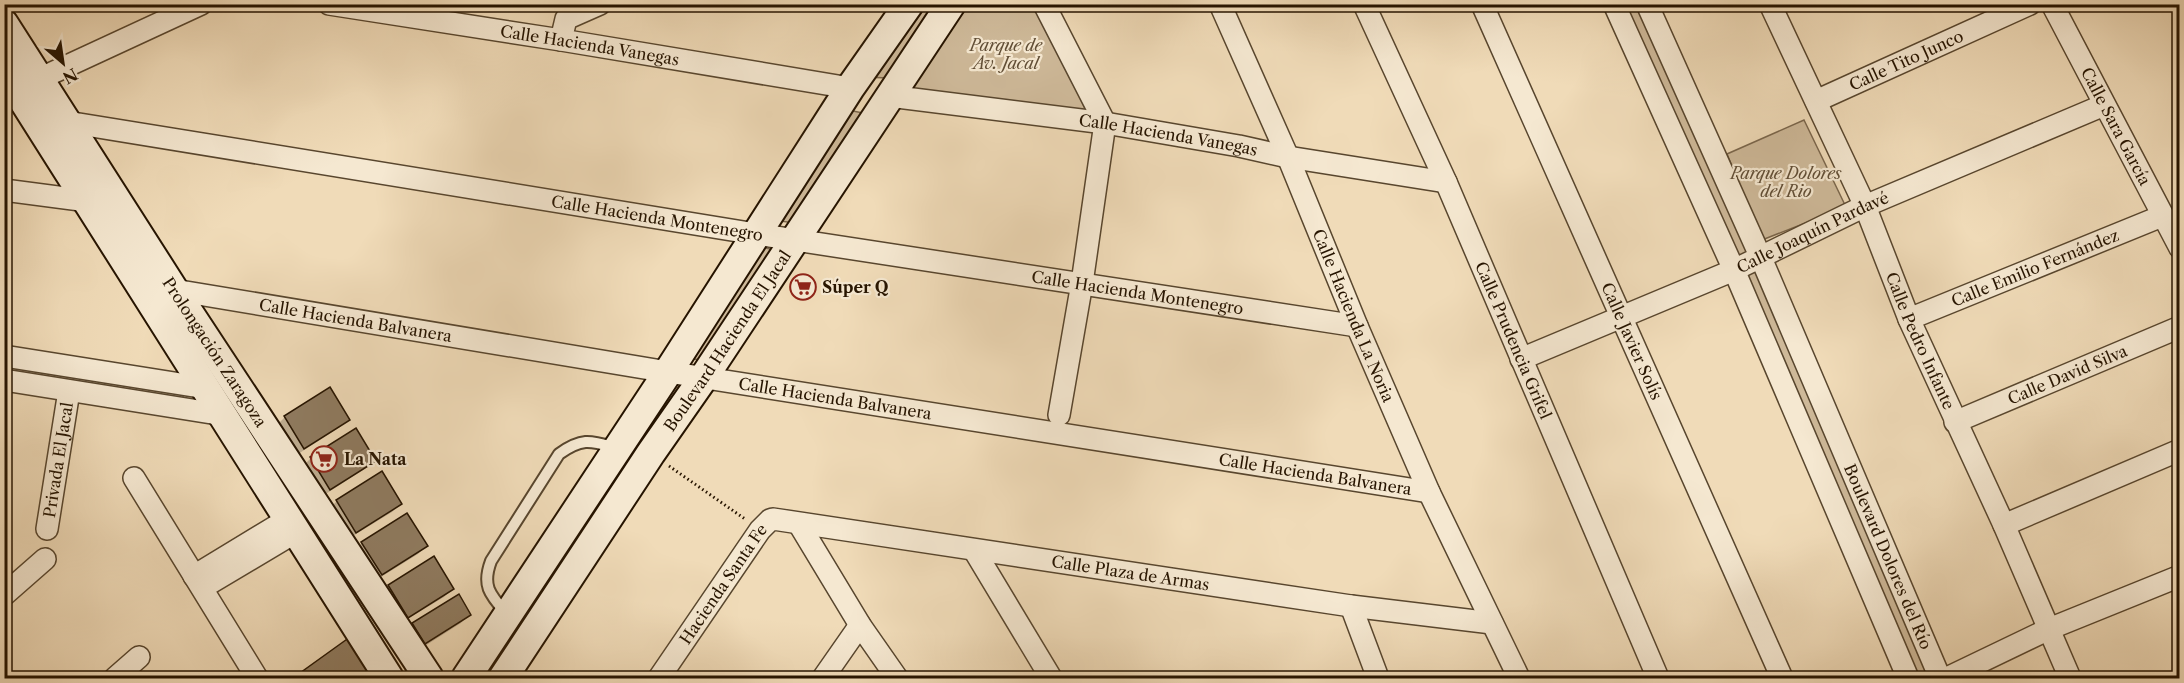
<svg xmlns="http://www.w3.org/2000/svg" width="2184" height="683" font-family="'Libre Caslon Text',serif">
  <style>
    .green { fill: #ceb999; stroke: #7a664c; stroke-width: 1.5 }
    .shadow { fill: #0003 }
    .building { fill: #8f7b60; stroke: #261400; stroke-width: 1.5 }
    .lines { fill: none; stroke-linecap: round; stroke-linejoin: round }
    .service-casing { stroke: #58462e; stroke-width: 14 }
    .minor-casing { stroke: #58462e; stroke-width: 24 }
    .secondary-casing { stroke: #261400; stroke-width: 32 }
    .path { stroke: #261400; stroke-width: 3; stroke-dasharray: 1.5 3; stroke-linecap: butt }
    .service { stroke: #f5e8d1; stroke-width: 10 }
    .minor { stroke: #f5e8d1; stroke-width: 21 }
    .secondary { stroke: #f5e8d1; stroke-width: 28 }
    .labels { text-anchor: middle; stroke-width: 4.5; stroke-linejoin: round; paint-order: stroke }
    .street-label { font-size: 16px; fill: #261400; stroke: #f5e8d1 }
    .park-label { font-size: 16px; font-style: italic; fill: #614e36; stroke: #f5e8d1 }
    .poi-label { font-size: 16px; font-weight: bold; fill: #261400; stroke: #f5e8d1; text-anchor: start }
  </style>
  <rect width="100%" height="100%" fill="#f0dbb8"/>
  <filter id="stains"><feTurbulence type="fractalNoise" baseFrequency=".00333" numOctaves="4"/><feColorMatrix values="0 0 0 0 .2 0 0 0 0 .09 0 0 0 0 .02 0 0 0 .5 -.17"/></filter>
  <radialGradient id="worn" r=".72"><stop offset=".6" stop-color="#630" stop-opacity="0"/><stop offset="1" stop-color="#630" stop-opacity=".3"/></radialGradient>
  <path class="green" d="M 913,5 L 939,5 L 888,78 L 864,77 Z
    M 961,5 L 1037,5 L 1089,117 L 906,90 Z
    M 1620,5 L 1643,5 L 1753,254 L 1737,261 Z
    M 843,109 L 863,113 L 795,223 L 772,220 Z
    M 1804,120 L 1846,207 L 1762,240 L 1727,154 Z
    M 756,246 L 775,250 L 703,360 L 682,358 Z
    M 1757,266 L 1934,678 L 1914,678 L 1742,273 Z
    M 4,358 L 185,386 L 182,402 L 5,374 Z"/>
  <path class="shadow" d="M 329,389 L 348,419 L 340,427 L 295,456 L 277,425 L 285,417 Z
    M 355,430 L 374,460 L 366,468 L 321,497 L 303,466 L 311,458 Z
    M 337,501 L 401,504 L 392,512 L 348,539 L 329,509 Z
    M 362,543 L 426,546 L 418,554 L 373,582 L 354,551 Z
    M 433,558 L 452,589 L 444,597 L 399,624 L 381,594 L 389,586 Z
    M 469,615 L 461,623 L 417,651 L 405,633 L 413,625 Z
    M 350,639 L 375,678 L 295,678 Z"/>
  <path class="building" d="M 330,387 L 350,420 L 304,449 L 284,416 Z
    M 356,428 L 376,461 L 330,490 L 310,457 Z
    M 382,471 L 402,504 L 356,533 L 336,500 Z
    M 407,513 L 428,546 L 382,575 L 361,542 Z
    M 434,556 L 454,589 L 408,618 L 388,585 Z
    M 459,594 L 471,615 L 425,644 L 412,623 Z
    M 350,637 L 377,678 L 293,678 Z"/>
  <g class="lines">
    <g class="service-casing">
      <path id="service" d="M 506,613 C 489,594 482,585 491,561 L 559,454 C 583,437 591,441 617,448"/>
    </g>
    <g class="minor-casing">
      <g id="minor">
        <path id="s1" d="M 329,4 L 561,40 L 850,88"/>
        <path d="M 1044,4 L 1105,123 L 1082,283 L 1059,415"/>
        <path id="s2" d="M 1220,4 L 1288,157 L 1357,326 L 1429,492 L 1519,678"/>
        <path id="s3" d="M 1364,4 L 1446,182 L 1658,678"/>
        <path id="s4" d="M 1482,4 L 1782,678"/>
        <path d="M 1614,4 L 1734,270 L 1908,678"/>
        <path id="s5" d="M 1647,4 L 1761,258 L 1940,678"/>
        <path id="s6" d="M 1770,4 L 1865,206 L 1909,319 L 2004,525 L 2070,678"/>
        <path id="s7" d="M 2052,4 L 2180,248"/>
        <path d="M 561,40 L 566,19 L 600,4"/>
        <path d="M 39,79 L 201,4"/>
        <path id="s8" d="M 889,96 L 1105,123 L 1239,146 L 1288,157 L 1446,182"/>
        <path id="s9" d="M 1816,101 L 2030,4"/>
        <path id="s10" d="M 67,122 L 756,234 L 1357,326"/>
        <path d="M 4,190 L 88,201"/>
        <path id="s11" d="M 174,290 L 668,372 L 1429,492"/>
        <path id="s12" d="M 1909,319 L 2162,216"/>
        <path d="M 4,356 L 206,388"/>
        <path id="s13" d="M 1521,359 L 1734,270 L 1865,206 L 2104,105"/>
        <path d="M 4,380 L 224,415"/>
        <path id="s14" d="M 1955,422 L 2180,327"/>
        <path d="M 134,478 L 257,678"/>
        <path d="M 799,524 L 860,625 L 897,678"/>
        <path d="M 2004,525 L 2180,450"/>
        <path id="s15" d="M 47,529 L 69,391"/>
        <path d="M 974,550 L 1051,678"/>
        <path d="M 194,576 L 288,519"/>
        <path d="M 207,585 L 296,532"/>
        <path d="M 4,595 L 45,559"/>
        <path d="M 1351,606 L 1378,678"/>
        <path d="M 115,678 L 139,657"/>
        <path id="s16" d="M 659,678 L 760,530 L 770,520 L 773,519 L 1351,606 L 1492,623"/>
        <path d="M 823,678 L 860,625"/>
        <path d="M 1947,678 L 2049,629 L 2180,576"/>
      </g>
    </g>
    <g class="secondary-casing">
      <g id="secondary">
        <path id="s17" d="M 4,24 L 174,290 L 429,678"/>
        <path d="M 4,70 L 389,678"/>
        <path d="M 466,678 L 668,372 L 850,88 L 909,4"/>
        <path id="s18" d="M 503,678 L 651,453 L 704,377 L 951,4"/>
      </g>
    </g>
    <path class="path" d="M 669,466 L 745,519"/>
    <use href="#service" class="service"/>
    <use href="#minor" class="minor"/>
    <use href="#secondary" class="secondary"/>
  </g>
  <defs>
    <g id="supermarket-ring" transform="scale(1.35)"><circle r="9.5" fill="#f5e8d1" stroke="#8f2418" stroke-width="1.5"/><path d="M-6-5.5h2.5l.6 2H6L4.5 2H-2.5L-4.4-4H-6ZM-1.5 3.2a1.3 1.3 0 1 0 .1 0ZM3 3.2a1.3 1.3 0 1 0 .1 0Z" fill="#8f2418"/></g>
  </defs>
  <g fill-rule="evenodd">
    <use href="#supermarket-ring" x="803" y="287"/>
    <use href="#supermarket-ring" x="324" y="459"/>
  </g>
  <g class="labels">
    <g class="street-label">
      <text dy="6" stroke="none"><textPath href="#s1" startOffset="264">Calle Hacienda Vanegas</textPath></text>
      <text dy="6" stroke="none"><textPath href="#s9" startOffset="99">Calle Tito Junco</textPath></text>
      <text dy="6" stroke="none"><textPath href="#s7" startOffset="138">Calle Sara García</textPath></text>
      <text dy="6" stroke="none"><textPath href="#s8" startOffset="282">Calle Hacienda Vanegas</textPath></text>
      <text dy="6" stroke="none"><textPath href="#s10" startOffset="598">Calle Hacienda Montenegro</textPath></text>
      <text dy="6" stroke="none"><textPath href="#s13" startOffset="318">Calle Joaquín Pardavé</textPath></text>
      <text dy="6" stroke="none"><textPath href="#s12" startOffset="136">Calle Emilio Fernández</textPath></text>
      <text dy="6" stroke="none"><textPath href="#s10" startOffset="1084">Calle Hacienda Montenegro</textPath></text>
      <text dy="6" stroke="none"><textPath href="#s2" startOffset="339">Calle Hacienda La Noria</textPath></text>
      <text dy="6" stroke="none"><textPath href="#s11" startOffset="184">Calle Hacienda Balvanera</textPath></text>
      <text dy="6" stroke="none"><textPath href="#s3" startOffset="368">Calle Prudencia Grifel</textPath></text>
      <text dy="6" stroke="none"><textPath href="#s18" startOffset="405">Boulevard Hacienda El Jacal</textPath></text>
      <text dy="6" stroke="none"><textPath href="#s6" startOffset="369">Calle Pedro Infante</textPath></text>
      <text dy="6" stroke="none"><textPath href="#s4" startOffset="369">Calle Javier Solís</textPath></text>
      <text dy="6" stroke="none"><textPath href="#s17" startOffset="390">Prolongación Zaragoza</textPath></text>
      <text dy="6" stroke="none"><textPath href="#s14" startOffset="122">Calle David Silva</textPath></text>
      <text dy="6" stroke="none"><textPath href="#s11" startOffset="670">Calle Hacienda Balvanera</textPath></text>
      <text dy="6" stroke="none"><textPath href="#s15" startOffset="70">Privada El Jacal</textPath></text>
      <text dy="6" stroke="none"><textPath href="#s11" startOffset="1156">Calle Hacienda Balvanera</textPath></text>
      <text dy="6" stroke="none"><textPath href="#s5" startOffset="603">Boulevard Dolores del Río</textPath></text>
      <text dy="6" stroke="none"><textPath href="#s16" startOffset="558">Calle Plaza de Armas</textPath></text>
      <text dy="6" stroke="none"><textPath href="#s16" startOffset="114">Hacienda Santa Fe</textPath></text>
    </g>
    <g class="park-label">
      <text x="1006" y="51">Parque de<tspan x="1006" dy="18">Av. Jacal</tspan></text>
      <text x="1786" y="179">Parque Dolores<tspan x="1786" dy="18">del Rio</tspan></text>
    </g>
    <g class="poi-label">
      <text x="822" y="293">Súper Q</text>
      <text x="344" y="465">La Nata</text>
    </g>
  </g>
  <rect width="2184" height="683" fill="none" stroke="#f0dbb8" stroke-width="24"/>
  <rect x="6" y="6" width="2172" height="671" fill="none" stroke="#261400" stroke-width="3"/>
  <rect x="12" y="12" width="2160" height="659" fill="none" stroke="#261400" stroke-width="1.5"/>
  <g transform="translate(63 63) rotate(151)" stroke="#f5e8d1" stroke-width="4.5" paint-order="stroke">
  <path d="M0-4.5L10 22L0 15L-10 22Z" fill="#261400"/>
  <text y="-9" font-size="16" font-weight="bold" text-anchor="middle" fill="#261400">N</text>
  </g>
  <rect width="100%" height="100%" filter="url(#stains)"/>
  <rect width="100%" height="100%" fill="url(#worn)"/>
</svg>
